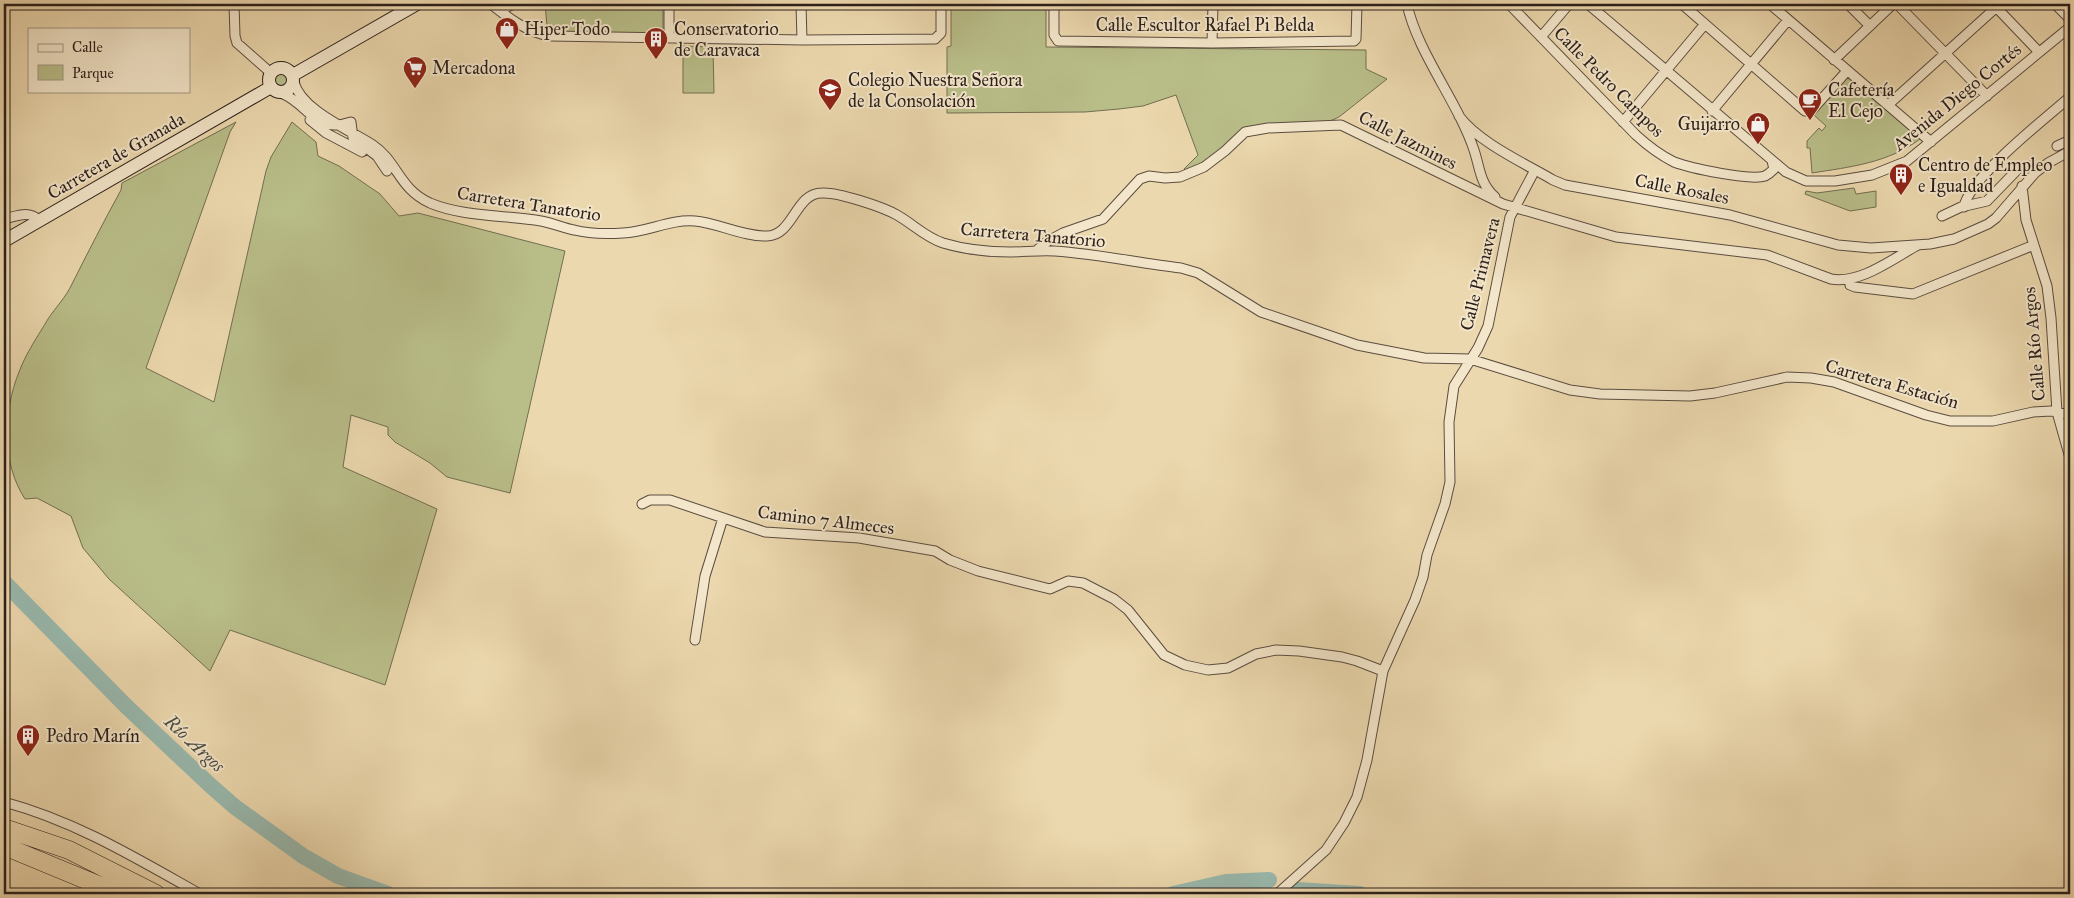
<svg xmlns="http://www.w3.org/2000/svg" width="2074" height="898" font-family="'IM FELL Great Primer',serif">
  <style>
    .green { fill: #b9be89; stroke: #726e52 }
    .lines { fill: none; stroke-linecap: round; stroke-linejoin: round }
    .river { stroke: #99b9ae; stroke-width: 16 }
    .street-casing { stroke: #5b4d40; stroke-width: 11 }
    .secondary-casing { stroke: #2b1f1b; stroke-width: 14 }
    .highway-casing { stroke: #2b1f1b; stroke-width: 19 }
    .street { stroke: #f3e6ca; stroke-width: 9 }
    .secondary { stroke: #f3e6ca; stroke-width: 12 }
    .highway { stroke: #ecd8ae; stroke-width: 18 }
    .labels { text-anchor: middle; stroke-width: 4; stroke-linejoin: round; paint-order: stroke }
    .street-label { font-size: 18px; fill: #2b1f1b; stroke: #f3e6ca }
    .poi-label { font-size: 18px; fill: #2b1f1b; stroke: #f3e6ca; text-anchor: start }
    .water-label { font-size: 19px; font-style: italic; fill: #4c4d47; stroke: #f3e6ca }
  </style>
  <rect width="100%" height="100%" fill="#ecd8ae"/>
  <filter id="stains"><feTurbulence type="fractalNoise" baseFrequency=".004" numOctaves="4"/><feColorMatrix values="0 0 0 0 .2 0 0 0 0 .09 0 0 0 0 .02 0 0 0 .5 -.17"/></filter>
  <radialGradient id="worn" r=".72"><stop offset=".6" stop-color="#630" stop-opacity="0"/><stop offset="1" stop-color="#630" stop-opacity=".3"/></radialGradient>
  <path class="green" d="M 545,4 L 663,4 L 663,38 L 548,36 Z
    M 951,4 L 1046,4 L 1046,47 L 1366,50 L 1366,69 L 1387,79 L 1339,117 L 1328,122 L 1259,127 L 1188,172 L 1184,169 L 1198,155 L 1176,95 L 1143,106 L 1119,109 L 1085,112 L 947,113 L 947,47 L 951,46 Z
    M 683,46 L 713,47 L 714,93 L 683,93 Z
    M271 80a10 10 0 1 1 20 0a10 10 0 1 1-20 0Z
    M 1847,77 L 1920,139 C 1888,163 1850,167 1812,173 L 1810,148 L 1807,148 L 1807,141 L 1819,128 L 1822,131 L 1826,126 L 1814,115 Z
    M 236,122 L 230,132 L 146,368 L 214,402 L 266,171 L 271,157 L 292,122 L 316,142 L 318,156 L 339,166 L 380,194 L 399,216 L 418,213 L 565,251 L 510,493 L 447,477 L 430,463 L 395,442 L 388,435 L 388,427 L 351,415 L 343,467 L 437,509 L 385,685 L 230,630 L 210,671 L 109,579 L 83,548 L 71,516 L 37,498 L 25,499 C 1,462 3,412 19,372 C 26,353 38,336 48,319 C 56,307 66,297 72,284 C 88,252 104,221 121,190 L 122,183 Z
    M 1854,188 L 1856,194 L 1876,191 L 1876,207 L 1850,211 L 1805,194 L 1806,191 L 1817,193 Z"/>
  <g class="lines">
    <path class="river" d="M 4,582 L 126,706 L 211,786 L 235,807 L 303,856 L 338,876 L 388,894
      M 1297,890 L 1360,894
      M 1173,894 L 1226,882 L 1269,880"/>
    <g class="street-casing">
      <path id="street" d="M 234,4 L 235,36 L 237,43 L 271,73
        M 491,4 C 507,17 528,33 550,36 L 802,40 L 935,39 L 941,33 L 941,4
        M 801,4 L 802,40
        M 1054,4 L 1054,35 L 1058,41 L 1212,43 L 1354,41 L 1356,39 L 1357,4
        M 1407,4 C 1417,52 1458,102 1474,150 C 1480,168 1480,184 1495,197
        M 1509,4 L 1636,135 C 1648,146 1660,155 1674,162 C 1690,168 1750,181 1765,176 C 1769,174 1771,172 1774,169 L 1772,161
        M 1588,4 L 1786,172 L 1806,181 L 1835,181 L 1872,175 L 1907,161 L 2070,27
        M 1682,4 L 1805,111 L 1811,111 L 1847,71
        M 1770,4 L 1931,142
        M 1848,4 L 1870,26
        M 1897,4 L 1987,96
        M 1993,4 L 2039,52
        M 2055,4 L 2070,19
        M 500,11 L 513,4
        M 1541,37 L 1569,4
        M 669,38 L 669,4
        M 1212,43 L 1213,4
        M 1834,60 L 1893,4
        M 294,82 C 301,110 350,130 373,145 C 397,161 399,189 430,203 C 463,217 506,215 541,221 C 553,223 563,228 574,230 C 590,234 607,234 623,233 C 648,232 670,219 695,221 C 718,223 744,237 767,236 C 794,235 795,193 822,193 C 838,192 883,207 897,215 C 913,224 925,237 943,243 C 963,249 989,252 1011,252 C 1025,252 1040,250 1055,251 C 1097,254 1139,263 1181,268 L 1198,273 L 1261,312 L 1357,345 L 1424,358 L 1470,359 L 1570,390 L 1600,394 L 1690,396 L 1715,393 L 1787,377 L 1811,378 L 1834,382 L 1926,415 L 1950,421 L 1993,421 L 2033,412 L 2051,411 L 2070,414
        M 281,93 C 310,104 313,135 351,122 L 353,138 L 377,156 L 387,171
        M 1888,105 L 2000,4
        M 1712,111 L 1788,20
        M 1459,116 C 1478,142 1524,163 1553,180 L 1565,185 L 1730,215 L 1838,245 L 1871,248 L 1930,244 L 1954,239 L 1988,224 L 1996,218 L 2035,173 L 2048,163 L 2070,151
        M 310,120 L 326,133 L 362,152
        M 1623,122 L 1705,24
        M 2057,146 L 2070,140
        M 2022,186 L 2026,220 L 2047,286 L 2051,318 L 2057,412 L 2070,458
        M 1964,207 C 1968,179 2047,117 2070,97
        M 1942,216 L 1961,207 L 1987,201 L 2019,168 L 2030,166 L 2039,169
        M 4,219 C 17,216 28,210 39,220
        M 1037,250 L 1048,241 L 1063,233 L 1103,219 L 1140,179 L 1149,176 L 1165,178 L 1180,177 L 1204,167 L 1225,151 L 1245,132 L 1268,128 L 1341,125 L 1503,204 L 1616,237 L 1767,255 L 1831,279 C 1861,284 1892,259 1918,245
        M 1851,279 L 1850,285 L 1855,287 L 1913,294 L 2034,245
        M 642,504 L 650,500 L 670,500 L 765,532 L 859,538 L 935,551 L 950,560 L 978,571 L 1050,589 L 1068,581 L 1083,583 L 1114,599 L 1128,610 L 1164,655 L 1185,665 L 1208,670 L 1228,668 L 1256,654 L 1276,650 L 1299,651 L 1342,657 L 1357,661 L 1383,671
        M 695,640 L 705,576 L 723,518
        M 4,802 C 75,821 136,858 200,894
        M 1277,894 L 1326,850 L 1344,823 L 1357,797 L 1367,760 L 1383,671 L 1415,600 L 1423,577 L 1427,555 L 1445,504 L 1450,482 L 1449,422 L 1454,386 L 1478,348 L 1488,326 L 1510,217 L 1535,170"/>
    </g>
    <g class="secondary-casing">
      <path id="secondary" d="M269 80a12 12 0 1 1 24 0a12 12 0 1 1-24 0Z
        M 293,75 L 417,4
        M 4,241 L 271,87"/>
    </g>
    <g class="highway-casing">
      <path id="highway" d="M 4,828 L 69,850 L 156,894
        M 4,846 L 120,894"/>
    </g>
    <use href="#street" class="street"/>
    <use href="#secondary" class="secondary"/>
    <use href="#highway" class="highway"/>
  </g>
  <defs>
    <g id="shop-pin" transform="scale(1.25)"><path d="M0 17L-7.5 6A9.5 9.5 0 1 1 7.5 6Z" fill="#8f2418" stroke="#f3e6ca"/><path d="M-5-2.5h2.3a2.7 3.5 0 0 1 5.4 0H5L5.5 6h-11ZM-1.5-2.5h3a1.5 2.3 0 0 0-3 0Z" fill="#fff"/></g>
    <g id="building-pin" transform="scale(1.25)"><path d="M0 17L-7.5 6A9.5 9.5 0 1 1 7.5 6Z" fill="#8f2418" stroke="#f3e6ca"/><path d="M-4-6H4V6H1V3H-1V6H-4ZM-2.5-4.3h1.7v1.8h-1.7ZM.8-4.3h1.7v1.8H.8ZM-2.5-1h1.7V.8h-1.7ZM.8-1h1.7V.8H.8Z" fill="#fff"/></g>
    <g id="supermarket-pin" transform="scale(1.25)"><path d="M0 17L-7.5 6A9.5 9.5 0 1 1 7.5 6Z" fill="#8f2418" stroke="#f3e6ca"/><path d="M-6-5.5h2.5l.6 2H6L4.5 2H-2.5L-4.4-4H-6ZM-1.5 3.2a1.3 1.3 0 1 0 .1 0ZM3 3.2a1.3 1.3 0 1 0 .1 0Z" fill="#fff"/></g>
    <g id="school-pin" transform="scale(1.25)"><path d="M0 17L-7.5 6A9.5 9.5 0 1 1 7.5 6Z" fill="#8f2418" stroke="#f3e6ca"/><path d="M0-5L7-2L0 1L-7-2ZM-4 1L0 2.5L4 1V4Q0 6-4 4Z" fill="#fff"/></g>
    <g id="cafe-pin" transform="scale(1.25)"><path d="M0 17L-7.5 6A9.5 9.5 0 1 1 7.5 6Z" fill="#8f2418" stroke="#f3e6ca"/><path d="M-5.5-4.5H6V0H3Q3 3.5 0 3.5H-2.5Q-5.5 3.5-5.5 0ZM3-3.2v2h1.7v-2ZM-6 4.5H4V6H-6Z" fill="#fff"/></g>
  </defs>
  <g fill-rule="evenodd">
    <use href="#shop-pin" x="507" y="29"/>
    <use href="#building-pin" x="656" y="39"/>
    <use href="#supermarket-pin" x="415" y="68"/>
    <use href="#school-pin" x="830" y="90"/>
    <use href="#cafe-pin" x="1810" y="100"/>
    <use href="#shop-pin" x="1758" y="124"/>
    <use href="#building-pin" x="1901" y="175"/>
    <use href="#building-pin" x="28" y="736"/>
  </g>
  <g class="labels">
    <g class="street-label">
      <text x="1205" y="31">Calle Escultor Rafael Pi Belda</text>
      <text transform="translate(1609 82) rotate(45)" y="6">Calle Pedro Campos</text>
      <text transform="translate(1957 97) rotate(-39)" y="6">Avenida Diego Cortés</text>
      <text transform="translate(1408 140) rotate(27)" y="6">Calle Jazmines</text>
      <text transform="translate(116 156) rotate(-30)" y="6">Carretera de Granada</text>
      <text transform="translate(1682 189) rotate(11)" y="6">Calle Rosales</text>
      <text transform="translate(529 204) rotate(9)" y="6">Carretera Tanatorio</text>
      <text transform="translate(1033 235) rotate(5)" y="6">Carretera Tanatorio</text>
      <text transform="translate(1480 274) rotate(-76)" y="6">Calle Primavera</text>
      <text transform="translate(2034 344) rotate(-95)" y="6">Calle Río Argos</text>
      <text transform="translate(1892 384) rotate(16)" y="6">Carretera Estación</text>
      <text transform="translate(826 520) rotate(7)" y="6">Camino 7 Almeces</text>
    </g>
    <g class="poi-label">
      <text x="524" y="35">Hiper Todo</text>
      <text x="674" y="35">Conservatorio<tspan x="674" dy="21">de Caravaca</tspan></text>
      <text x="432" y="74">Mercadona</text>
      <text x="848" y="86">Colegio Nuestra Señora<tspan x="848" dy="21">de la Consolación</tspan></text>
      <text x="1828" y="96">Cafetería<tspan x="1828" dy="21">El Cejo</tspan></text>
      <text x="1740" y="130" text-anchor="end">Guijarro</text>
      <text x="1918" y="171">Centro de Empleo<tspan x="1918" dy="21">e Igualdad</tspan></text>
      <text x="46" y="742">Pedro Marín</text>
    </g>
    <g class="water-label">
      <text transform="translate(195 743) rotate(43)" y="7">Río Argos</text>
    </g>
  </g>
  <rect width="2074" height="898" fill="none" stroke="#ecd8ae" stroke-width="20"/>
  <rect x="5" y="5" width="2064" height="888" fill="none" stroke="#2b1f1b" stroke-width="2.5"/>
  <rect x="10" y="10" width="2054" height="878" fill="none" stroke="#2b1f1b"/>
  <rect x="28" y="28" width="162" height="65" fill="#f3e6ca" stroke="#a39684"/>
  <rect x="38" y="44" width="25" height="8" fill="#f3e6ca" stroke="#a39684"/>
  <text x="72" y="52" font-size="15" fill="#2b1f1b">Calle</text>
  <rect x="38" y="65" width="25" height="15" fill="#b9be89" stroke="#a39684"/>
  <text x="72" y="78" font-size="15" fill="#2b1f1b">Parque</text>
  <rect width="100%" height="100%" filter="url(#stains)"/>
  <rect width="100%" height="100%" fill="url(#worn)"/>
</svg>
